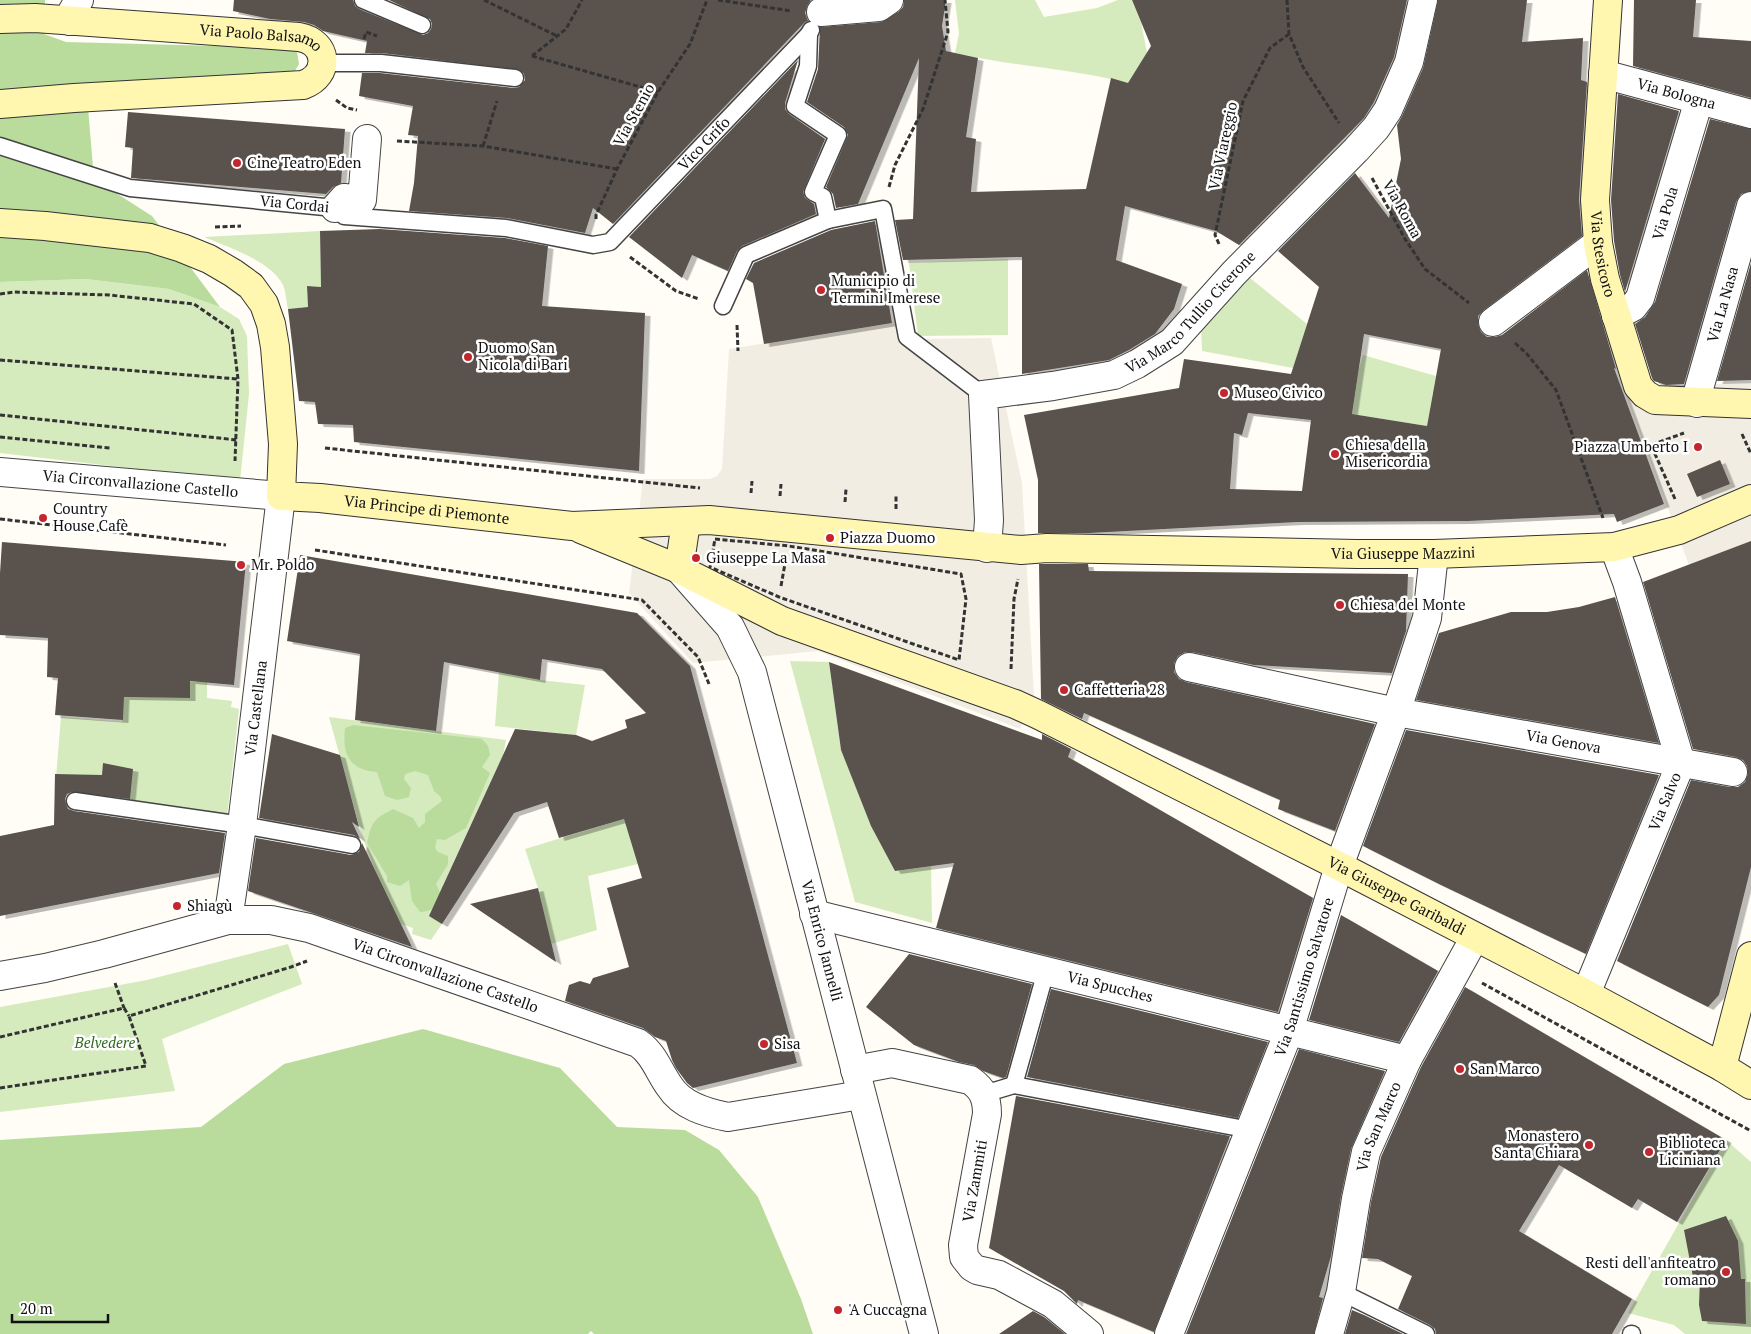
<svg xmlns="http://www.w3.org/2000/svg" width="1751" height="1334" font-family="'PT Serif',serif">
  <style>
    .green { fill: #d5ebbd }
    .forest { fill: #b9dc9c }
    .plaza { fill: #f1ede2 }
    .building { fill: #5a524d; fill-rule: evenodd; filter: url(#shadow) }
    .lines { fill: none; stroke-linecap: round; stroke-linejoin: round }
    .lane-casing { stroke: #444; stroke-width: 19 }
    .street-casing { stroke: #444; stroke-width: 30 }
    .secondary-casing { stroke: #333; stroke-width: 30 }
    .path { stroke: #333; stroke-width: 3; stroke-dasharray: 5 2.5; stroke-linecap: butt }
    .lane { stroke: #fff; stroke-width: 16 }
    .street { stroke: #fff; stroke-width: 28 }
    .secondary { stroke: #fff6b0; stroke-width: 28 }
    .poi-dot { fill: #c4262e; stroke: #fff; stroke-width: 2 }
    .labels { text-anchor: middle; stroke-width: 5; stroke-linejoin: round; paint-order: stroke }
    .street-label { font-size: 15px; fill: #111; stroke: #fff }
    .poi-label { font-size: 15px; fill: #111; stroke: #fff; text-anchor: start }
    .park-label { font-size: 15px; font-style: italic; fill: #2f6b1f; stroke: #fff }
  </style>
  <defs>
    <filter id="shadow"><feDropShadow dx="5.5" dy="3" stdDeviation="0" flood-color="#0004"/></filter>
  </defs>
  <rect width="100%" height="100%" fill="#fffdf5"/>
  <path class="green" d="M 955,0 L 1035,0 L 1044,17 L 1097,8 L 1118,0 L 1132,0 L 1141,22 L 1147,53 L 1135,85 C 1076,68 1014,67 955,53 L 959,34 Z
    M 320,231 L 321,287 L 307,286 L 308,307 L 288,309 C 286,301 286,292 283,285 C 271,261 228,247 204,237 Z
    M 1008,259 L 1008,335 L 918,336 L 909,263 Z
    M 1250,278 L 1307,324 L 1293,368 L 1202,351 L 1201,328 Z
    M 86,279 L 169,289 L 220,307 L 239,319 L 247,336 L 249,394 L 240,481 L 0,453 L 0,282 Z
    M 1363,355 L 1436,376 L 1427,426 L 1352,414 L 1358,372 Z
    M 790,661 L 829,662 L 841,750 L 868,818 L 895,871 L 931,866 L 932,923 L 855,902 Z
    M 499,672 L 540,680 L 585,685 L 576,735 L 495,726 Z
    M 190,682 L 207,682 L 207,698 L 232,701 L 231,707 L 239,709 L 227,817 L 100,794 L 55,789 L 61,717 L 122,722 L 124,690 L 150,697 L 190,698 Z
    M 329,717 L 506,740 L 503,755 L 443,885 L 460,897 L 431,940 L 412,934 L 413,928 L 395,922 L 362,836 Z
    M 624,819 L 638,864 L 588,876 L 597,930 L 551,944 L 538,888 L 525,849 Z
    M 288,944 L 302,984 L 162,1039 L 175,1091 L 0,1112 L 0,1007 L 147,980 Z
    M 1726,1140 L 1751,1162 L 1751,1334 L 1685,1334 L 1674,1325 L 1628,1313 Z"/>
  <path class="forest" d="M 0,0 L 45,0 L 44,34 L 66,42 L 290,48 L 297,52 L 299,64 L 295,71 L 291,72 L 86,84 L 94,179 L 152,216 L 220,307 L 169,289 L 86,279 L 0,282 Z
    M 353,725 L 482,739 L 488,746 L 490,755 L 482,767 L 490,773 L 466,828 L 445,840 L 437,839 L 435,848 L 438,852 L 448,856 L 448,864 L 436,884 L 442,896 C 437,907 433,911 420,912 L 412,901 L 409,880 L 400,886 L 387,882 L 387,876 L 367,843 C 372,821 373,820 393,809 L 413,818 L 419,828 L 425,822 L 425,814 L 442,801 L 440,796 L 434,791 L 428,775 L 415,771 L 405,774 L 404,779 L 411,788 L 409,797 L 397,800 L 385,796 L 377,772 C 349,770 342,754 345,728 Z
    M 423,1029 L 560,1068 L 617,1127 L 685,1130 L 719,1150 L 758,1197 L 801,1299 L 813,1334 L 594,1334 L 591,1331 L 588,1334 L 0,1334 L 0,1140 L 201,1127 L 284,1064 Z"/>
  <path class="plaza" d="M 892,323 L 919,339 L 991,338 L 1022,483 L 1034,696 L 1020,729 L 818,651 L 693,663 L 629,593 L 643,479 L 710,479 L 717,476 L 722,469 L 729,349 Z
    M 1751,383 L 1751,541 L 1689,565 L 1623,387 Z"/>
  <path class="building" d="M 234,0 L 353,0 L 355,6 L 359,9 L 423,35 L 428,33 L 431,29 L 432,24 L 430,19 L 389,0 L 811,0 L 807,6 L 805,13 L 808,21 L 805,22 L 613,224 L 593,208 L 585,233 L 507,218 L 409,211 L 414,183 L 418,136 L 408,135 L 413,106 L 359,96 L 362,73 L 380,73 L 514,88 L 519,87 L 525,80 L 524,74 L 520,70 L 382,53 L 365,53 L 367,41 L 323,31 L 314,25 L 304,22 L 270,19 L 233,11 Z
    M 904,0 L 946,0 L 942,26 L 946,51 L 978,58 L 966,137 L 976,139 L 971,192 L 1086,189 L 1111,78 L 1128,83 L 1151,46 L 1132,0 L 1407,0 L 1394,57 L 1374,102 L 1364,118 L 1239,245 L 1216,231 L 1125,206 L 1116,260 L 1182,284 L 1174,309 L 1155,334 L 1129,350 L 1109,360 L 1022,374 L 1022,257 L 903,260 L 895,220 L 913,219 L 919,58 L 858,204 L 836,208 L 833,194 L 826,187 L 848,135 L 844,127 L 807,102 L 818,69 L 820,27 L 881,22 L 898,12 L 903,7 Z
    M 1438,0 L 1527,0 L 1522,42 L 1583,38 L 1581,80 L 1587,82 L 1579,199 L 1582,236 L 1484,310 L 1478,316 L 1478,324 L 1481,332 L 1487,337 L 1495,337 L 1502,335 L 1587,270 L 1616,369 L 1614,368 L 1664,504 L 1617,522 L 1614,514 L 1468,521 L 1298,522 L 1089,533 L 1038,533 L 1038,480 L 1024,415 L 1179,388 L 1184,359 L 1291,374 L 1319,287 L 1278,251 L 1355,173 L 1389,218 L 1401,159 L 1397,125 L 1402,116 L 1423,68 ZM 1364,334 L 1441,349 L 1427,426 L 1352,414 ZM 1248,413 L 1311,420 L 1302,491 L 1230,489 L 1234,433 L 1242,435 Z
    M 1634,0 L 1696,0 L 1693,37 L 1751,41 L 1751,98 L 1633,66 Z
    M 798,60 L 785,103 L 785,109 L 789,114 L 825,139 L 803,192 L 805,198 L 814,204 L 816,214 L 742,246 L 737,251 L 728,271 L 692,255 L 682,278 L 629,237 Z
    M 1618,94 L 1679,111 L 1625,292 L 1620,275 L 1614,241 L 1611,200 Z
    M 128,112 L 345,129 L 341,183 L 333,187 L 326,194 L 131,178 L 133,148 L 125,147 Z
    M 1710,119 L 1751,129 L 1751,191 L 1741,194 L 1736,202 L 1684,384 L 1666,385 L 1654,381 L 1652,378 L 1635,324 L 1645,317 L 1655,302 Z
    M 875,221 L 892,323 L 764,344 L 753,283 L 746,279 L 754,263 L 831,230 Z
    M 380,229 L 505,238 L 548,246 L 542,306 L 645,313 L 639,471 L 354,442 L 353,425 L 318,424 L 315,402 L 299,401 L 288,309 L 308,307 L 307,286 L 321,287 L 320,231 Z
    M 1751,263 L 1751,380 L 1717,381 Z
    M 1720,460 L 1730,484 L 1697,497 L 1687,474 Z
    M 1751,541 L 1751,867 L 1719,995 L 1708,1007 L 1617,961 L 1691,780 L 1730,787 L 1738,787 L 1745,782 L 1748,774 L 1747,766 L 1743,760 L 1736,757 L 1693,749 L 1643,582 Z
    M 2,542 L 246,562 L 234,685 L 190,681 L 190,698 L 124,697 L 123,720 L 55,715 L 58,678 L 47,677 L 48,638 L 0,635 L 0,573 Z
    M 300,555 L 637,613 L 690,666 L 797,1063 L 693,1088 L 687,1083 L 676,1068 L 672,1060 L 666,1041 L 655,1037 L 643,1028 L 565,1001 L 569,985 L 580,981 L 590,984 L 593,978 L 629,967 L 607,888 L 642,878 L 624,819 L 559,838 L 547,802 L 514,813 L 442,924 L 429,916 L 515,729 L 576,735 L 592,741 L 627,728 L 625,720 L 646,713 L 602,669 L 542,659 L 540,680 L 444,662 L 436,731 L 355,720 L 360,654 L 287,641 Z
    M 1039,564 L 1088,564 L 1089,571 L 1408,574 L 1406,631 L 1392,673 L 1254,665 L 1192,652 L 1185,652 L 1178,656 L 1174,663 L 1174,672 L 1179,679 L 1186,682 L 1375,724 L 1335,831 L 1278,809 L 1280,800 L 1084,713 L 1082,719 L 1041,699 Z
    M 1615,597 L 1659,743 L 1416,700 L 1439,633 L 1511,612 L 1547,612 L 1579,607 Z
    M 829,662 L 1042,740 L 1042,734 L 1071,749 L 1068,757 L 1313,898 L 1278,1012 L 936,928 L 954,863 L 895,871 L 871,826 L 841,750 Z
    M 1406,730 L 1659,775 L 1586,954 L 1441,885 L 1363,846 Z
    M 272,734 L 340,755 L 359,827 L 352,822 L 360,839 L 354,835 L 259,818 Z
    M 103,763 L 133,769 L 130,799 L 72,792 L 67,794 L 65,799 L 66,804 L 68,809 L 74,811 L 225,833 L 219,873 L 0,916 L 0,836 L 54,825 L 55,774 L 102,775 Z
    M 256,838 L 351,855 L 359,852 L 362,843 L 412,947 L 248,891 Z
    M 538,888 L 556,962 L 470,904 Z
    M 1341,915 L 1438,971 L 1399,1042 L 1309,1020 Z
    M 909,954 L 1032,984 L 1006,1077 L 1003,1078 L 983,1071 L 974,1065 L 959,1062 L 914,1045 L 866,1007 Z
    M 1465,987 L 1726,1140 L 1677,1222 L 1638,1199 L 1632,1208 L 1559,1165 L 1519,1231 L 1632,1299 L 1612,1334 L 1436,1334 L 1435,1329 L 1430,1325 L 1398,1309 L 1412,1276 L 1378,1259 L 1362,1258 L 1371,1202 L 1381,1157 L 1421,1067 Z
    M 1051,989 L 1268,1042 L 1238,1118 L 1027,1077 Z
    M 1299,1049 L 1385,1071 L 1351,1149 L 1341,1196 L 1331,1256 L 1319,1297 L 1323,1298 L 1314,1334 L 1186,1334 Z
    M 1016,1096 L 1230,1136 L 1154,1332 L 1078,1300 L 1077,1304 L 1064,1291 L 989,1248 Z
    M 1726,1216 L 1738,1241 L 1741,1279 L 1745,1279 L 1746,1324 L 1702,1321 L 1699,1305 L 1700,1277 L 1694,1282 L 1684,1230 Z
    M 1352,1310 L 1364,1315 L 1403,1334 L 1345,1334 Z
    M 1033,1311 L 1044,1317 L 1065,1334 L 999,1334 Z"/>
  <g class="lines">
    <g class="lane-casing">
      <g id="lane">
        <path d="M 363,0 L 422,25"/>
        <path d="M 811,30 L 809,34 L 808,66 L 795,106 L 838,135 L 813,192 L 823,197 L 828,220"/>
        <path d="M 323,63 L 381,63 L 515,78"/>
        <path id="s1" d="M 0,146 L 130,188 L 335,208 L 344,216 L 506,228 L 593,245 L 610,242 L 809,34"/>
        <path d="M 723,306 L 746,255 L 828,220 L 883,209 L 907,337 L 983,395"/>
        <path d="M 75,801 L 242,825 L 352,845"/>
        <path d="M 1014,1085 L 1046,971"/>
        <path d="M 984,1094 L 1014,1085 L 1250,1130"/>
        <path d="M 1341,1292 L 1426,1334"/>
        <path d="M 1631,1334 L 1632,1334"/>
      </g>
    </g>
    <g class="street-casing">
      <g id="street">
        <path d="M 821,12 L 879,7 L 889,0"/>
        <path d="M 70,21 L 72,12 L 79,0"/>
        <path id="s2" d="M 1603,74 L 1751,114"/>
        <path d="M 335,208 L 344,198 L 362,200 L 367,139"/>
        <path id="s3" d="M 1616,316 L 1633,307 L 1640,298 L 1699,100"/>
        <path d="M 1493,322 L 1598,243"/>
        <path id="s4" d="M 1697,403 L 1698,392 L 1751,206"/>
        <path id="s5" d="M 0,472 L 281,496 L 242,825 L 228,920"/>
        <path id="s6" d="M 987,548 L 989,520 L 983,395 L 1053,386 L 1114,375 L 1137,364 L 1172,342 L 1234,273 L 1356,150 L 1376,128 L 1388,110 L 1409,62 L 1423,0"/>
        <path id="s7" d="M 679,569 L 730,627 L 752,672 L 924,1334"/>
        <path id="s8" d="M 1189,667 L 1396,712 L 1733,772"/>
        <path id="s9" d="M 814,914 L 1407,1060"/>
        <path id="s10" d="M 0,976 L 45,968 L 104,954 L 228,920 L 271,920 L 309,928 L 638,1043 C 654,1054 659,1072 670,1087 C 682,1106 707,1113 728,1117 L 861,1095"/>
        <path id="s11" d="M 1586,994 L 1681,763 L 1627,582 L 1614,547"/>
        <path d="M 855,1070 L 892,1063 L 970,1080 C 983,1089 987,1098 987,1114 L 963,1245 L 964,1257 L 972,1267 L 977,1270 L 999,1275 L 1053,1304 L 1089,1334"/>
        <path id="s12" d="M 1169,1334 L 1289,1031 L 1339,866 L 1396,712 L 1427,618 L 1434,554"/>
        <path id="s13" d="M 1329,1334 L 1341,1292 L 1356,1199 L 1366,1152 L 1407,1060 L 1475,937"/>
      </g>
    </g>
    <g class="secondary-casing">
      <g id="secondary">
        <path id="s14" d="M 1608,0 L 1595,200 L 1598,243 L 1605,279 L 1638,386 L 1645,394 L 1655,400 L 1751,404"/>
        <path id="s15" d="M 0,19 L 35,18 L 299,37 C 328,42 331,75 303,85 L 74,98 L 0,104"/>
        <path id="s16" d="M 0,223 L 45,226 L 150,238 L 182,248 L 209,259 L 233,273 L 251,286 L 264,304 L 271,324 L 275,347 L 283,444 L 281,496 L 320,498 L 572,526 L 709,520 L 1021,550 L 1047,548 L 1357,554 L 1434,554 L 1614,547 L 1679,530 L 1751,499"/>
        <path id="s17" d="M 581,529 L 679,569 L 782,621 L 1015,704 L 1039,715 L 1339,866 L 1586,994 L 1722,1067 L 1751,1085"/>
        <path d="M 679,569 L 686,522"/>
        <path d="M 1722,1067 L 1751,956"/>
      </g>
    </g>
    <path class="path" d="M 484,0 L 557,36
      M 718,0 L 792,11
      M 1287,0 L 1289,34 L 1303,67 L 1339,123
      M 364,39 L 366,32 L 377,36
      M 532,56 L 658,92
      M 532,56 L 566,29 L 582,0
      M 336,100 L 347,108 L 357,110
      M 397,141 L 483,146 L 617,169
      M 483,146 L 497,101
      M 1372,178 L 1405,239 L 1425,269 L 1469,303
      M 889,187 L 895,165 L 923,109 L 948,32 L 945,0
      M 596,219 L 596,215 L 617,169 L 658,92 L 690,44 L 707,0
      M 215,227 L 241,226
      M 1219,244 L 1215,235 L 1243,101 L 1270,48 L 1289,34
      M 630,257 L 676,291 L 699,299
      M 0,294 L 14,292 L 109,295 L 194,304 L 232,330 L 238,379 L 235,461
      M 737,325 L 738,351
      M 1515,343 L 1527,354 L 1556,390 L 1603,518
      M 0,360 L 238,379
      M 0,415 L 237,440
      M 1742,434 L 1751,454
      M 0,437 L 110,448
      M 325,448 L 700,488
      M 751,493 L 752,481
      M 780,496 L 781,484
      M 1675,499 L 1651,445 L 1684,433
      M 845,502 L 846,489
      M 896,509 L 896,494
      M 0,519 L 226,545
      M 715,539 L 789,546 L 961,574 L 966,599 L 959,660 L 779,597 L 710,567 Z
      M 315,550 L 642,600 L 698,657 L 709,684
      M 781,586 L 786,558
      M 1011,669 L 1014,599 L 1018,579
      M 115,983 L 124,1008
      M 1482,983 L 1751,1131
      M 0,1037 L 124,1008 L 129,1016
      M 0,1088 L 146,1066 L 129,1016 L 291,967 L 307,961"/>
    <use href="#lane" class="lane"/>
    <use href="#street" class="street"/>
    <use href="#secondary" class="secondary"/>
  </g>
  <g class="poi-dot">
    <circle cx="237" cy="163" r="5"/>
    <circle cx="821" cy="290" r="5"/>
    <circle cx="468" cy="357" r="5"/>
    <circle cx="1224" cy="393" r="5"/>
    <circle cx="1698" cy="447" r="5"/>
    <circle cx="1335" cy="454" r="5"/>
    <circle cx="43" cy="518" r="5"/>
    <circle cx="830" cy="538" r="5"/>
    <circle cx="696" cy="558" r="5"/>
    <circle cx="241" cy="565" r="5"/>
    <circle cx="1340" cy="605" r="5"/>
    <circle cx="1064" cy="690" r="5"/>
    <circle cx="177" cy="906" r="5"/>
    <circle cx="764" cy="1044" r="5"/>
    <circle cx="1460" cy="1069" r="5"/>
    <circle cx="1589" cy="1145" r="5"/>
    <circle cx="1649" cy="1152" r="5"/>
    <circle cx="1726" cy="1272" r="5"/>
    <circle cx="838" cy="1310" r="5"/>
  </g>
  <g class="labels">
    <g class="street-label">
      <text dy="5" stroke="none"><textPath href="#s15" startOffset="262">Via Paolo Balsamo</textPath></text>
      <text dy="5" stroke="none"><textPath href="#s2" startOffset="76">Via Bologna</textPath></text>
      <text transform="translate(634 115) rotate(-61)" y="5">Via Stenio</text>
      <text dy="5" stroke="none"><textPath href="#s1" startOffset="759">Vico Grifo</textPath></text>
      <text transform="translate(1223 146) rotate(-78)" y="5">Via Viareggio</text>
      <text dy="5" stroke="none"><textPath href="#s1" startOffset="302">Via Cordai</textPath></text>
      <text transform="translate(1402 209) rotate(61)" y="5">Via Roma</text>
      <text dy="5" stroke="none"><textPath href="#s3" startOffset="119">Via Pola</textPath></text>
      <text dy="5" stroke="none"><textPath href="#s14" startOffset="255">Via Stesicoro</textPath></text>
      <text dy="5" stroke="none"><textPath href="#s4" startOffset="102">Via La Nasa</textPath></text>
      <text dy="5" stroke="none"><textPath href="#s6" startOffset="386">Via Marco Tullio Cicerone</textPath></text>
      <text dy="5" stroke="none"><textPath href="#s5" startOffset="141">Via Circonvallazione Castello</textPath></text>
      <text dy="5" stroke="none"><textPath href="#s16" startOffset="626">Via Principe di Piemonte</textPath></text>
      <text dy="5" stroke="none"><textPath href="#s16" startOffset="1605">Via Giuseppe Mazzini</textPath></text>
      <text transform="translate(256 708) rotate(-83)" y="5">Via Castellana</text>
      <text dy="5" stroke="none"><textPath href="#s8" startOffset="382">Via Genova</textPath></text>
      <text dy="5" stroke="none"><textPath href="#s11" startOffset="208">Via Salvo</textPath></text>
      <text dy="5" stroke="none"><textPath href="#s17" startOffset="896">Via Giuseppe Garibaldi</textPath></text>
      <text dy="5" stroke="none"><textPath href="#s7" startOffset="405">Via Enrico Jannelli</textPath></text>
      <text dy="5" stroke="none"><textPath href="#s10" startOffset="461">Via Circonvallazione Castello</textPath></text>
      <text dy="5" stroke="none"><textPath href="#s12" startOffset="382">Via Santissimo Salvatore</textPath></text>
      <text dy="5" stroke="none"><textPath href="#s9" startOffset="305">Via Spucches</textPath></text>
      <text dy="5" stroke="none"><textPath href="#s13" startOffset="214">Via San Marco</textPath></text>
      <text transform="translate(975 1181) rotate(-80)" y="5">Via Zammiti</text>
    </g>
    <g class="poi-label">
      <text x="247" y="168">Cine Teatro Eden</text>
      <text x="831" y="286">Municipio di<tspan x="831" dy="17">Termini Imerese</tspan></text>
      <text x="478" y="353">Duomo San<tspan x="478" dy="17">Nicola di Bari</tspan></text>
      <text x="1234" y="398">Museo Civico</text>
      <text x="1345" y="450">Chiesa della<tspan x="1345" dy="17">Misericordia</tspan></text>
      <text x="1688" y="452" text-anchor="end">Piazza Umberto I</text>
      <text x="53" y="514">Country<tspan x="53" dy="17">House Cafè</tspan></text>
      <text x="840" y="543">Piazza Duomo</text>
      <text x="706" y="563">Giuseppe La Masa</text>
      <text x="251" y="570">Mr. Poldo</text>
      <text x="1350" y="610">Chiesa del Monte</text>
      <text x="1074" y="695">Caffetteria 28</text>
      <text x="187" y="911">Shiagù</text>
      <text x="774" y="1049">Sisa</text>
      <text x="1470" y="1074">San Marco</text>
      <text x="1579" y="1141" text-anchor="end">Monastero<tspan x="1579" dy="17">Santa Chiara</tspan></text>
      <text x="1659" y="1148">Biblioteca<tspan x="1659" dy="17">Liciniana</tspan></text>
      <text x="1716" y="1268" text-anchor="end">Resti dell'anfiteatro<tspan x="1716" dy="17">romano</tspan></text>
      <text x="848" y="1315">'A Cuccagna</text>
    </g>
    <g class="park-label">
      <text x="105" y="1048">Belvedere</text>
    </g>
  </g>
  <path d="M12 1314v8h96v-8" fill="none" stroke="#111111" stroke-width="2.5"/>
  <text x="20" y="1314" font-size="15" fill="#111111" stroke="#ffffff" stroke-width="4" paint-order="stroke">20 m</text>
</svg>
